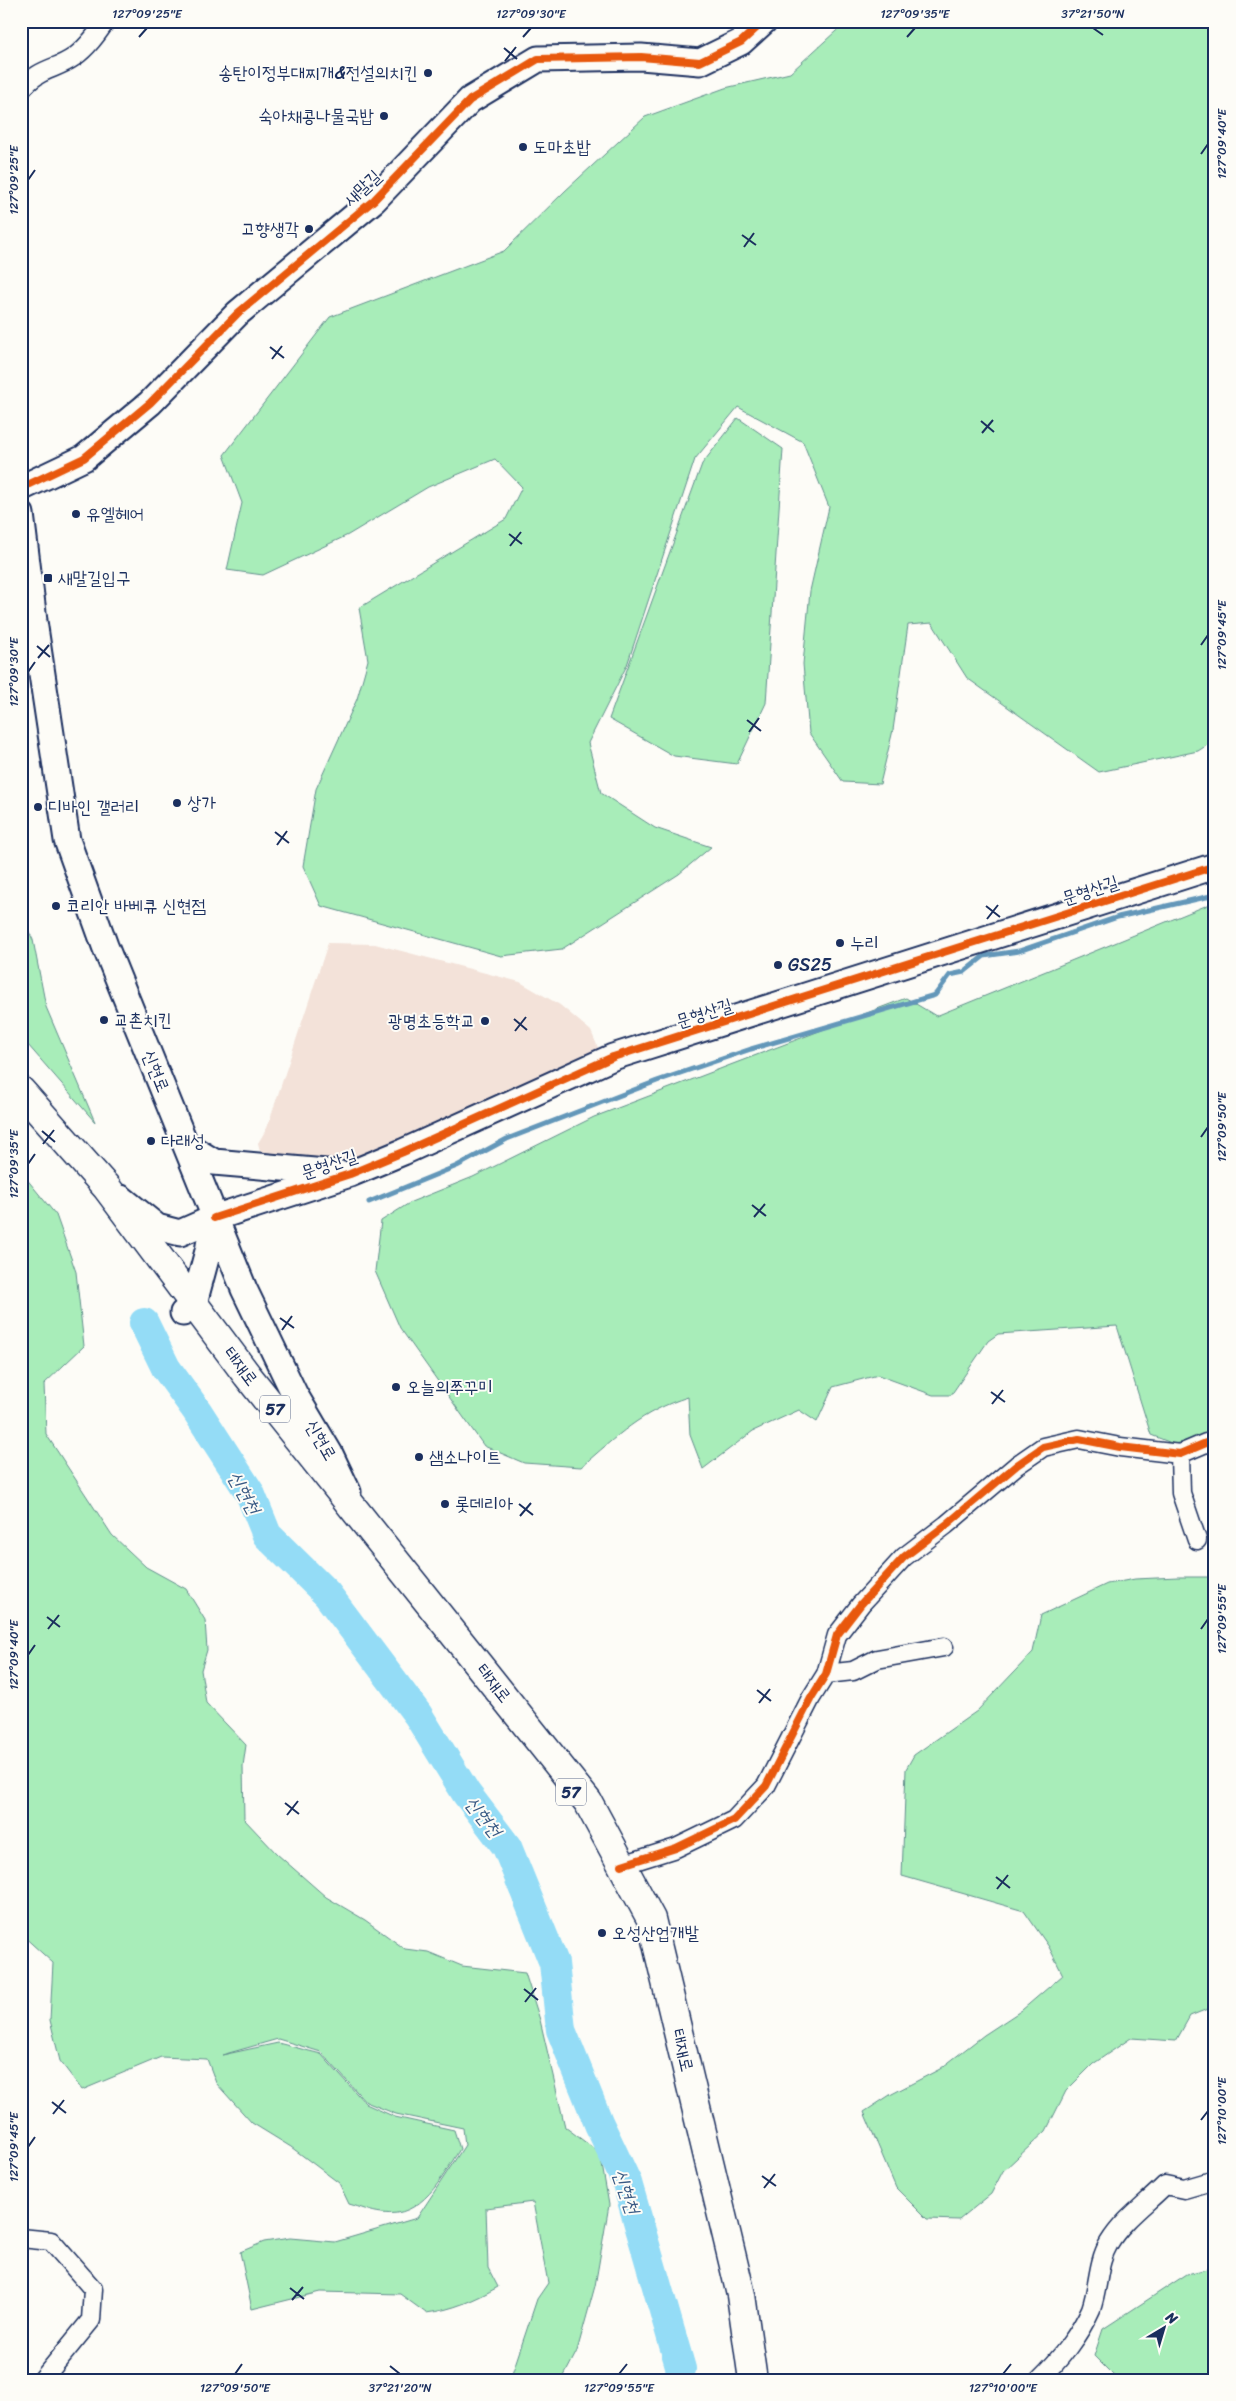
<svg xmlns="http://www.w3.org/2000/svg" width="1236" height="2401" font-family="Sriracha,'Poor Story',sans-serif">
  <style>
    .built { fill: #f3e2d9 }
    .green { fill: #a8edb9; stroke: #628e8c }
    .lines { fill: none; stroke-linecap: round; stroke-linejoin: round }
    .stream { stroke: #6497b9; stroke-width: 5 }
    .river { stroke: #94dcf6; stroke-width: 30 }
    .street-casing { stroke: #1b2f5e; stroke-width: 21 }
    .secondary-casing { stroke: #1b2f5e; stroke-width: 29 }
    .primary-casing { stroke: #1b2f5e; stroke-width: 31 }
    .street { stroke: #fdfcf7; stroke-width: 18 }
    .secondary { stroke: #fdfcf7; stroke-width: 25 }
    .primary { stroke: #fdfcf7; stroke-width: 28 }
    .cycleway-casing { stroke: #fdfcf7; stroke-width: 11 }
    .cycleway { stroke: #e8590c; stroke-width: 8 }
    .ticks { fill: none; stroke: #1b2f5e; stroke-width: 2 }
    .poi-dot { fill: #1b2f5e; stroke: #fdfcf7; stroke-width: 2 }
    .labels { text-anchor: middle; stroke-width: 4; stroke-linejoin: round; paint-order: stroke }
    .shield { fill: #fdfcf7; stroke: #5f6c8c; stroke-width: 1 }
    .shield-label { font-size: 16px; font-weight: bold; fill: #1b2f5e }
    .poi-label { font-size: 18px; fill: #1b2f5e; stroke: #fdfcf7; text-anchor: start }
    .street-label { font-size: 18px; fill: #1b2f5e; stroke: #fdfcf7 }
    .water-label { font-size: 19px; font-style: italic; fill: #395a84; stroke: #fdfcf7 }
    .neatline { fill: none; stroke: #1b2f5e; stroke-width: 2 }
    .ticks-label { font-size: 12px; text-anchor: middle; fill: #1b2f5e }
  </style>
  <rect width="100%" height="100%" fill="#fdfcf7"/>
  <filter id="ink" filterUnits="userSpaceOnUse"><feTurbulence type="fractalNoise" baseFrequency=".02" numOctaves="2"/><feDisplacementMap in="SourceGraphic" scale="10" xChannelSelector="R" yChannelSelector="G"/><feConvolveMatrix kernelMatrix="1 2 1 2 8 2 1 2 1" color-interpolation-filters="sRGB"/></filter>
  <g filter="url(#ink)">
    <path class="built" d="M 328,943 L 375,944 L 520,982 L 560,1005 L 591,1031 L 599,1050 L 406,1143 L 352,1159 L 297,1162 L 260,1151 L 258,1143 L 267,1128 Z"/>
    <path class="green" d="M 847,21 L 1215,21 L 1215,740 L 1198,751 L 1099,772 L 967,678 L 932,623 L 908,625 L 893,730 L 880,784 L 843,782 L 809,733 L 803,664 L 810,591 L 829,507 L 803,442 L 738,407 L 695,459 L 627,665 L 588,743 L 601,793 L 655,828 L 711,847 L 679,874 L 562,949 L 501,956 L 321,906 L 303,866 L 316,789 L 357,699 L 368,660 L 359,608 L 506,519 L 522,487 L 495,459 L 428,487 L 348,535 L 263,575 L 227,570 L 242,503 L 224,455 L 330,317 L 504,251 L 565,191 L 645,117 L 725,88 L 790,73 Z
      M 738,418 L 783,449 L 766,703 L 737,764 L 674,756 L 609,719 L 702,464 Z
      M 1215,902 L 1215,1434 L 1174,1444 L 1151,1435 L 1117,1326 L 998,1334 L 988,1341 L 951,1395 L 933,1395 L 878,1375 L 833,1387 L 817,1422 L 799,1410 L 753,1431 L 703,1469 L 690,1435 L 688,1397 C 642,1411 617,1436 581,1467 L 524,1463 L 484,1446 L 400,1328 L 375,1271 L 381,1221 L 411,1202 L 473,1177 L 594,1117 L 906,998 L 936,1016 Z
      M 21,915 L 33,940 L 46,1007 L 95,1122 L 21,1037 Z
      M 21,1172 L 56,1215 L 76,1272 L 84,1346 L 44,1384 L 46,1434 L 112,1535 L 146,1567 L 186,1589 L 205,1620 L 207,1650 L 201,1670 L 206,1703 L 246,1745 L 243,1766 L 244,1819 L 277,1854 L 326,1897 L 365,1920 L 405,1949 L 428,1952 L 462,1966 L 525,1973 L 540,2020 L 565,2127 L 600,2153 L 609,2205 L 595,2286 L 577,2351 L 562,2380 L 510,2380 L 537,2299 L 548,2283 L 533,2202 L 486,2208 L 488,2268 L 498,2287 C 475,2300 452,2310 426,2313 L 400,2294 L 320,2292 L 252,2309 L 240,2252 L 264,2242 L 290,2238 L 335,2242 L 417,2218 L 465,2145 L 463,2128 L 396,2114 L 366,2102 L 321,2052 L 278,2039 L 222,2055 L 278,2043 L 321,2054 L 366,2104 L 395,2117 L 454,2130 L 460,2149 C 442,2177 422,2219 382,2213 C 371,2212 360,2207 349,2204 L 339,2183 L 291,2147 L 252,2123 L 216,2083 L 207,2059 L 161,2057 L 82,2090 L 60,2061 L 50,2020 L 53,1963 L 21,1934 Z
      M 1178,1577 L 1215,1577 L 1215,2006 L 1190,2016 L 1176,2041 L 1131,2038 L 1093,2064 L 1066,2091 L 1046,2131 L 1003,2171 L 991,2194 L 959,2220 L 927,2219 L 896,2188 L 864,2112 L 890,2095 L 940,2069 L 984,2035 L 1022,2010 L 1063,1975 L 1049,1947 L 1024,1911 L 902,1876 L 906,1769 L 914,1755 L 977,1711 L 1033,1652 L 1041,1615 L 1107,1584 L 1135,1579 Z
      M 1215,2267 L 1215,2380 L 1118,2380 L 1094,2356 L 1103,2329 L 1187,2274 Z"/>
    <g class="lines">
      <path class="stream" d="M 369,1202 L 457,1166 L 507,1139 L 657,1081 L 751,1049 L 935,995 L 950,975 L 964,972 L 984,956 L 1019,951 L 1118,917 L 1215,895"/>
      <path class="river" d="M 144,1323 L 166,1368 L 197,1411 L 250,1493 L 267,1535 L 327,1594 L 418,1715 L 466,1793 L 507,1847 L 554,1963 L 561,2030 L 599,2124 L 627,2183 L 681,2369 L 678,2380"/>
      <g class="street-casing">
        <path id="street" d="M 21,90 C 40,67 54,71 74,57 C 87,48 97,34 106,21
          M 1180,1454 L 1181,1493 L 1197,1540
          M 826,1674 L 853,1671 L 877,1659 L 944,1647
          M 622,1865 L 676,1848 L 734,1820 L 766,1786 L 811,1698 L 826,1674 L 837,1635 L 861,1604 L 904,1557 L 946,1525 L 1017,1465 L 1043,1447 L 1079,1439 L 1120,1447 L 1180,1454 L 1206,1443 L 1215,1444
          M 21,2238 L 51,2241 L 93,2289 L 91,2320 L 42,2380
          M 1039,2380 C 1059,2361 1080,2334 1091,2309 C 1099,2287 1097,2263 1109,2243 C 1123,2220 1146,2204 1165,2185 L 1184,2189 L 1215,2180"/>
      </g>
      <g class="secondary-casing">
        <path id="secondary" d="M 21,488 L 84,458 L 150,403 L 238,313 L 374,200 L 470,100 L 538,59 L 641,57 L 700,62 L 741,42 L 764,21
          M 21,514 L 34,621 L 67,840 L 105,946 L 244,1289 L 295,1395 L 330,1454 L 348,1492
          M 186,1145 L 214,1162 L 337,1173
          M 121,1198 L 157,1227 L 180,1233 L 214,1218 L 350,1174 L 403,1152 L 613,1057 L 1215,866
          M 183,1313 L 194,1303 L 208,1251 L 214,1218"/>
      </g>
      <g class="primary-casing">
        <path id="primary" d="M 21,1091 L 107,1188 L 247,1375 L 588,1802 L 651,1919 L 741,2295 L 753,2380"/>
      </g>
      <use href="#street" class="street"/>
      <use href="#secondary" class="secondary"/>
      <use href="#primary" class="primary"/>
      <g class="cycleway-casing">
        <path id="cycleway" d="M 21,488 L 84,458 L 150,403 L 238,313 L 374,200 L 470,100 L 538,59 L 641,57 L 700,62 L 741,42 L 764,21
          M 214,1218 L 350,1174 L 403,1152 L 613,1057 L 1215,866
          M 622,1865 L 676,1848 L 734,1820 L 766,1786 L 811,1698 L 826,1674 L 837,1635 L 861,1604 L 904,1557 L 946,1525 L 1017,1465 L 1043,1447 L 1079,1439 L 1120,1447 L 1180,1454 L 1206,1443 L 1215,1444"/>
      </g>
      <use href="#cycleway" class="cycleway"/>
    </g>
  </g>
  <path class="ticks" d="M 1093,28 L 1103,35M 139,37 L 147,28M 523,37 L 531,28M 907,37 L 915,28M 504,48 L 517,59M 505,61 L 516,47M 1201,154 L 1208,144M 28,180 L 35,170M 742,235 L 756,245M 744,247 L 754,233M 270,347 L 284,358M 272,359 L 282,346M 981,421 L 994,432M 982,433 L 993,420M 509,534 L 522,544M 510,546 L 521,532M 1201,645 L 1208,635M 37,646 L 50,657M 38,658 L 49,645M 28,672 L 35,662M 747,720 L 761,731M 749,732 L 759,718M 275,832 L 289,843M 277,845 L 287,831M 986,906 L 1000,917M 987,919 L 998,905M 514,1019 L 527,1030M 515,1031 L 526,1017M 42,1131 L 55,1142M 1201,1137 L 1208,1127M 43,1144 L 54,1130M 28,1164 L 35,1154M 752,1205 L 766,1216M 754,1217 L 765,1204M 280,1318 L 294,1328M 282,1330 L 292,1316M 991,1392 L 1005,1402M 992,1404 L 1003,1390M 519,1504 L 533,1515M 520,1516 L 531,1503M 47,1617 L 60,1627M 48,1629 L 59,1615M 1201,1629 L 1208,1619M 28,1655 L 35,1645M 757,1690 L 771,1701M 759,1703 L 770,1689M 285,1803 L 299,1814M 287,1815 L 298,1801M 996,1877 L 1010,1888M 997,1889 L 1008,1875M 524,1989 L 538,2000M 525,2002 L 536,1988M 52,2102 L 66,2113M 53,2114 L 64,2100M 1201,2120 L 1208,2111M 28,2147 L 35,2137M 762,2176 L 776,2186M 764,2188 L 775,2174M 290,2288 L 304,2299M 292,2300 L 303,2287M 390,2366 L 400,2374M 235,2374 L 242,2364M 619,2374 L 627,2364M 1003,2374 L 1011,2364"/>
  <g class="poi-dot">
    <circle cx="428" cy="73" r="5"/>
    <circle cx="384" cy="116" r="5"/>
    <circle cx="523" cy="147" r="5"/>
    <circle cx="309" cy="229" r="5"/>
    <circle cx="76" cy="514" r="5"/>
    <rect x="43" y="573" width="10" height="10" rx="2.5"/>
    <circle cx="177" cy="803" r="5"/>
    <circle cx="38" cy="807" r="5"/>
    <circle cx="56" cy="906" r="5"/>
    <circle cx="840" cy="943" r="5"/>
    <circle cx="778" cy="965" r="5"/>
    <circle cx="104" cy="1020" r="5"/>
    <circle cx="485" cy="1021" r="5"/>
    <circle cx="151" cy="1141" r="5"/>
    <circle cx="396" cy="1387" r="5"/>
    <circle cx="419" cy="1457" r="5"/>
    <circle cx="445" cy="1504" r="5"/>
    <circle cx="602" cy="1933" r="5"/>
  </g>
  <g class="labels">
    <g class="shield">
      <rect x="260" y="1395.5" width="30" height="27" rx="4"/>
      <rect x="556" y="1778.5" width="30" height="27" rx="4"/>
    </g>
    <g class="shield-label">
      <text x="275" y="1415">57</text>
      <text x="571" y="1798">57</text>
    </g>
    <g class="poi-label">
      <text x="418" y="79" text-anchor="end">송탄이정부대찌개&amp;전설의치킨</text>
      <text x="374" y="122" text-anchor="end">숙아채콩나물국밥</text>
      <text x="533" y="153">도마초밥</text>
      <text x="299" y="235" text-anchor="end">고향생각</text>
      <text x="86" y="520">유엘헤어</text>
      <text x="58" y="584">새말길입구</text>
      <text x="187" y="809">상가</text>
      <text x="48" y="813">디바인 갤러리</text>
      <text x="66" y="912">코리안 바베큐 신현점</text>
      <text x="850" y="949">누리</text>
      <text x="788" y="971">GS25</text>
      <text x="114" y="1026">교촌치킨</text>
      <text x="475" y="1027" text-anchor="end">광명초등학교</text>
      <text x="161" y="1147">다래성</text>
      <text x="406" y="1393">오늘의쭈꾸미</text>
      <text x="429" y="1463">샘소나이트</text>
      <text x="455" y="1510">롯데리아</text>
      <text x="612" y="1939">오성산업개발</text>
    </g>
    <g class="street-label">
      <text transform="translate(362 188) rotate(-43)" y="6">새말길</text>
      <text transform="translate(1090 890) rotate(-18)" y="6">문형산길</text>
      <text transform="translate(704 1013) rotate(-18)" y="6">문형산길</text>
      <text transform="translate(156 1071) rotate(68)" y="6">신현로</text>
      <text transform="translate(329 1164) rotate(-19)" y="6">문형산길</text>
      <text transform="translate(241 1366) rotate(53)" y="6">태재로</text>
      <text transform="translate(321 1440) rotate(60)" y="6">신현로</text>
      <text transform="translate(494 1683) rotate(52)" y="6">태재로</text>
      <text transform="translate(683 2050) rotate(77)" y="6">태재로</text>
    </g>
    <g class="water-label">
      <text transform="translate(245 1492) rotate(61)" y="7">신현천</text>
      <text transform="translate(484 1816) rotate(52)" y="7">신현천</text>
      <text transform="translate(627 2191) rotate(71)" y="7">신현천</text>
    </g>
  </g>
  <rect width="1236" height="2401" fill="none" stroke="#fdfcf7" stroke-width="55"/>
  <g transform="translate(1164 2328) rotate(38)" stroke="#fdfcf7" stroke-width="4" paint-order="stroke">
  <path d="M0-4L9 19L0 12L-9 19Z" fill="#1b2f5e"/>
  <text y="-8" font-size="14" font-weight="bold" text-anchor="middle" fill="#1b2f5e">N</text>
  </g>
  <rect x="28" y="28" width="1180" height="2346" class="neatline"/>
  <g class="ticks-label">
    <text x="147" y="18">127°09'25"E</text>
    <text x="531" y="18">127°09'30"E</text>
    <text x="915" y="18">127°09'35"E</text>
    <text x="1093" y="18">37°21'50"N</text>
    <text transform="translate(1222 144) rotate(-90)" y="4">127°09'40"E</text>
    <text transform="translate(14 180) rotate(-90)" y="4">127°09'25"E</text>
    <text transform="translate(1222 635) rotate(-90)" y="4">127°09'45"E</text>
    <text transform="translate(14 672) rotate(-90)" y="4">127°09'30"E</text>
    <text transform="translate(1222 1127) rotate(-90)" y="4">127°09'50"E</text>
    <text transform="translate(14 1164) rotate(-90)" y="4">127°09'35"E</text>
    <text transform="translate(1222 1619) rotate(-90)" y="4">127°09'55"E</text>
    <text transform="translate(14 1655) rotate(-90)" y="4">127°09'40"E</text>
    <text transform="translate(1222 2111) rotate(-90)" y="4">127°10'00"E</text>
    <text transform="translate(14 2147) rotate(-90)" y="4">127°09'45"E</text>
    <text x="235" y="2392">127°09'50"E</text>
    <text x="400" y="2392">37°21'20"N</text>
    <text x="619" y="2392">127°09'55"E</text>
    <text x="1003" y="2392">127°10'00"E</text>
  </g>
</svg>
